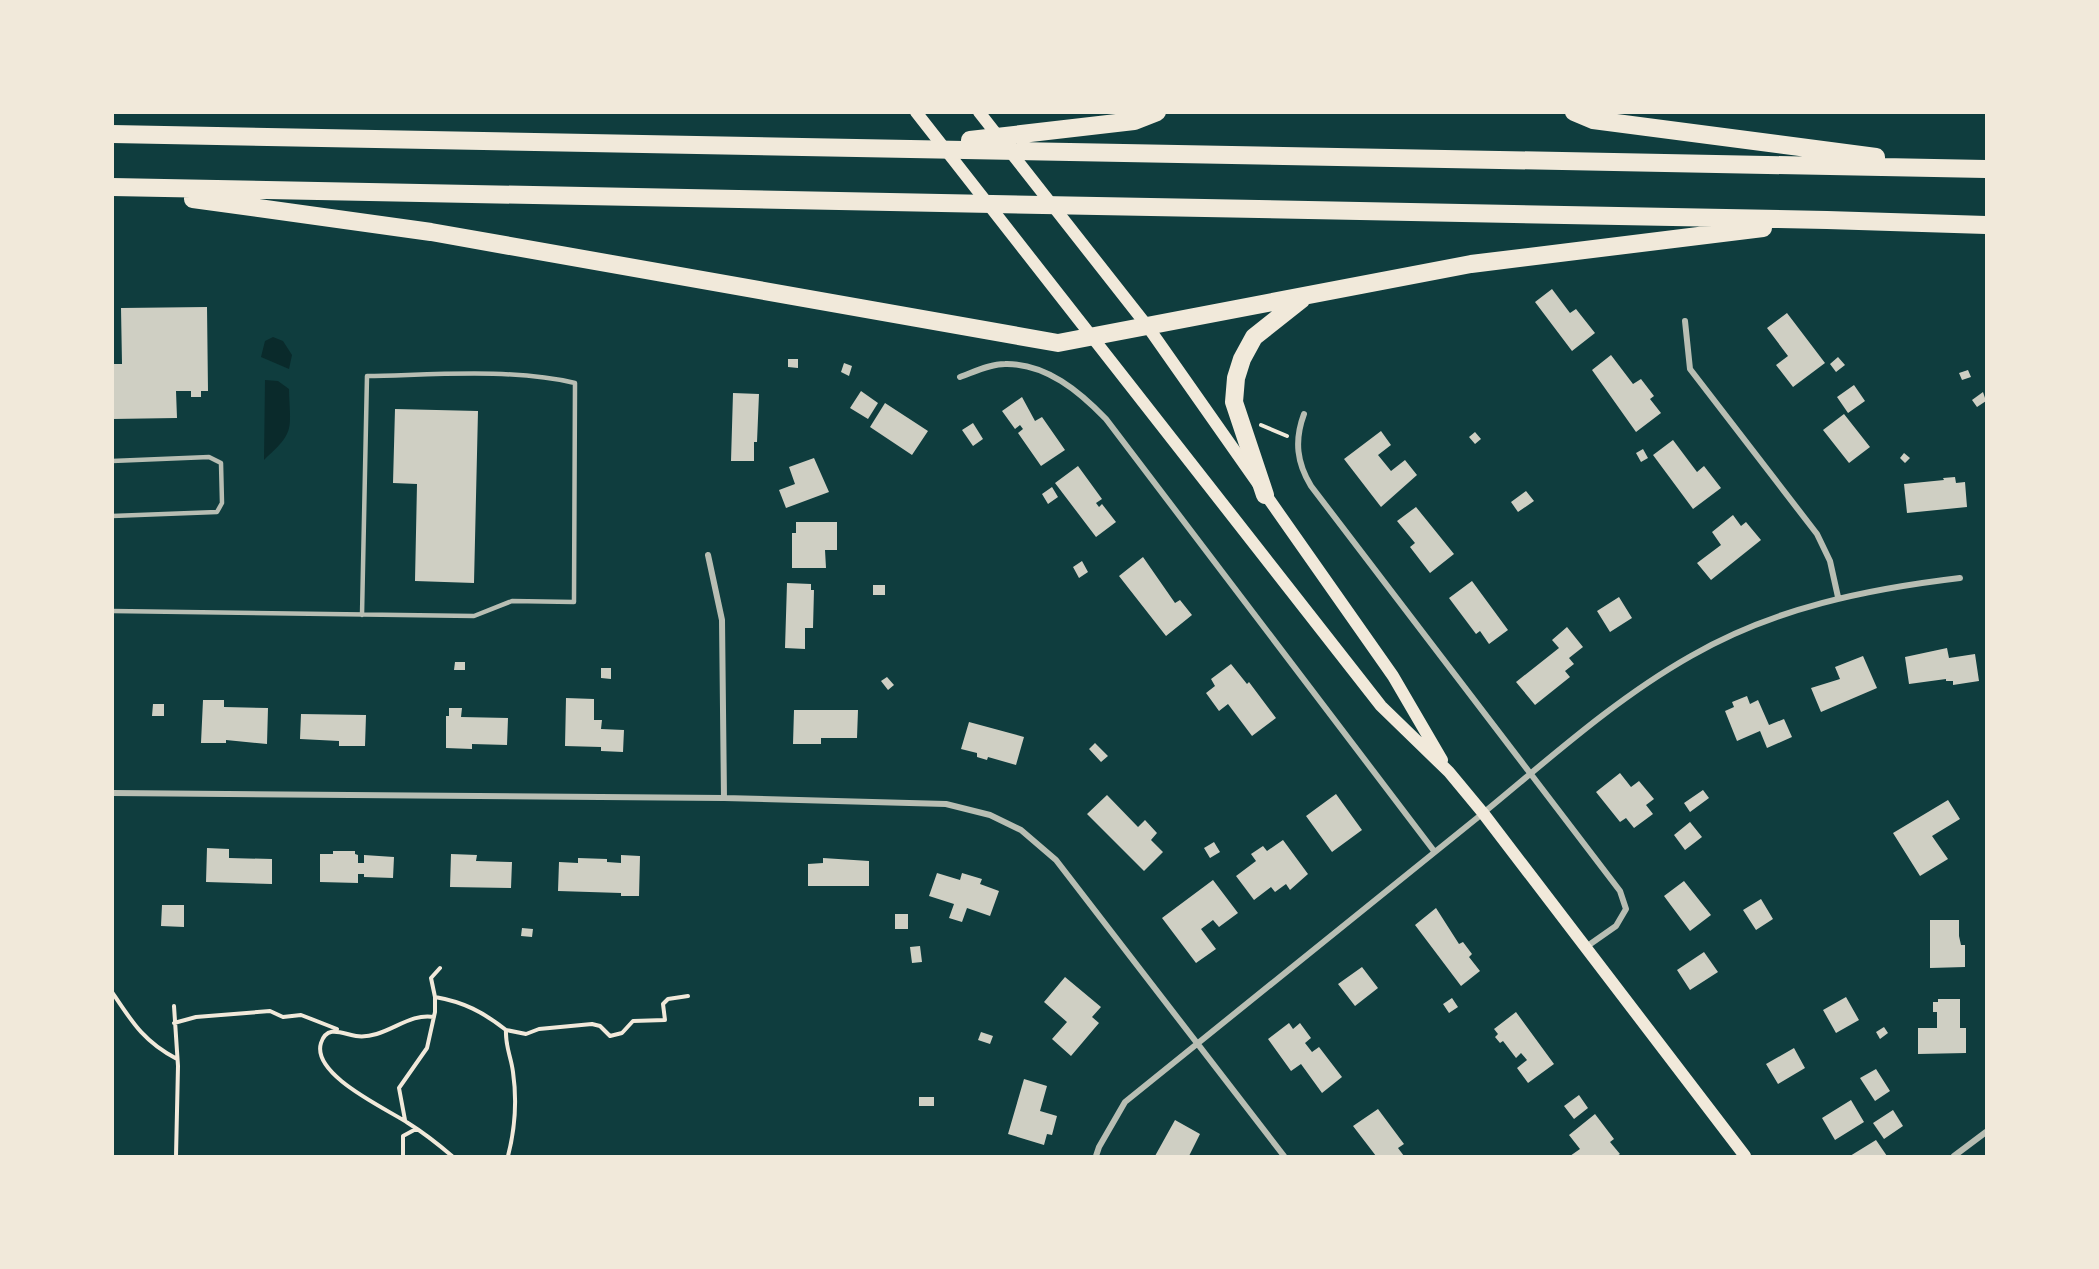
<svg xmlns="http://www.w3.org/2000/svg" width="2099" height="1269" font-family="'Fira Sans',sans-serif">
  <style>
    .water { fill: #0a2a2b }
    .building { fill: #cfcfc3 }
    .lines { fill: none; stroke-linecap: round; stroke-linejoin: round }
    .path { stroke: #f1e9da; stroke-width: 4 }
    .service { stroke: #b8beb3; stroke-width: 4.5 }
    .minor { stroke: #b8beb3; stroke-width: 6 }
    .secondary { stroke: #f1e9da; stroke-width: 12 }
    .motorway { stroke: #f1e9da; stroke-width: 18 }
  </style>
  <rect width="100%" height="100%" fill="#0f3d3e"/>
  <path class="water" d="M 273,337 L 283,341 L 292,355 L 289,369 L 261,357 L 265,341 Z
    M 265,380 L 278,381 L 289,389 C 290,430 296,431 264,460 Z"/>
  <path class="building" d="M 1552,289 L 1570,313 L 1576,309 L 1595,333 L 1572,351 L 1535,302 Z
    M 207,307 L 208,391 L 201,391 L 201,397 L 191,397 L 191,391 L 176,391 L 177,418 L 112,419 L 112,364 L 122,364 L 121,308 Z
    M 1787,313 L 1825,363 L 1793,387 L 1776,365 L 1788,356 L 1767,328 Z
    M 1611,355 L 1633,384 L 1641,379 L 1654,396 L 1650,399 L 1661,413 L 1636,432 L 1592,370 Z
    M 1838,357 L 1845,365 L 1836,372 L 1830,364 Z
    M 788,359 L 798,359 L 798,368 L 788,367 Z
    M 844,363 L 852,366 L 849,376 L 841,372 Z
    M 1968,370 L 1971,377 L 1962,380 L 1959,373 Z
    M 1854,385 L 1865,401 L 1848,413 L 1837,397 Z
    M 861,391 L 878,403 L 868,419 L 850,408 Z
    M 1983,392 L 1986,401 L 1977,407 L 1972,400 Z
    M 733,393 L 759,394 L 757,442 L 754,442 L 754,461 L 731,461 Z
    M 1022,397 L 1035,421 L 1042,417 L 1065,450 L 1041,466 L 1018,433 L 1023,429 L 1020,425 L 1015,429 L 1002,411 Z
    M 885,403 L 928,431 L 912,455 L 870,427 Z
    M 395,409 L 478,411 L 474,583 L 415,581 L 417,484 L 393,483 Z
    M 1844,414 L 1870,447 L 1849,463 L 1823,430 Z
    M 973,423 L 983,439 L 973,446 L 962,430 Z
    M 1381,431 L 1391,445 L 1378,455 L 1391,471 L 1405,460 L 1417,475 L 1381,507 L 1344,459 Z
    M 1475,432 L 1481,439 L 1475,444 L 1469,437 Z
    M 1673,440 L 1697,472 L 1704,466 L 1721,488 L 1693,509 L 1653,455 Z
    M 1643,449 L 1648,458 L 1641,462 L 1636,453 Z
    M 1904,453 L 1910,458 L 1905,463 L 1900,458 Z
    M 814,458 L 829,492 L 786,508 L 779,490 L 795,484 L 789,467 Z
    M 1078,466 L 1102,499 L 1096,503 L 1099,507 L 1102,504 L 1116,522 L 1096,537 L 1055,483 Z
    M 1955,477 L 1956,483 L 1965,482 L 1967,507 L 1907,513 L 1904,484 L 1944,480 L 1943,478 Z
    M 1052,487 L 1058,497 L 1048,504 L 1042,494 Z
    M 1526,491 L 1534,501 L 1518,512 L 1511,502 Z
    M 1416,507 L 1454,554 L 1430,573 L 1410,547 L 1415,543 L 1397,521 Z
    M 1733,515 L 1741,526 L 1746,522 L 1761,540 L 1711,580 L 1697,563 L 1721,545 L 1712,532 Z
    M 796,522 L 837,522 L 837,550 L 825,550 L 826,568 L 792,568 L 792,533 L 796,533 Z
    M 1143,557 L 1175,603 L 1180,600 L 1192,615 L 1166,636 L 1119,576 Z
    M 1082,561 L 1088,572 L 1079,578 L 1073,567 Z
    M 1472,581 L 1508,630 L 1489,644 L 1480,631 L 1476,634 L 1449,598 Z
    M 787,583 L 811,584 L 811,590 L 814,590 L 813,628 L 805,628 L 805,649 L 785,648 Z
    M 873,585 L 885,585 L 885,595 L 873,595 Z
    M 1619,597 L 1632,618 L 1610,632 L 1597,611 Z
    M 1567,627 L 1583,647 L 1569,658 L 1574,664 L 1565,671 L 1570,677 L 1535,705 L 1516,682 L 1559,648 L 1552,640 Z
    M 1947,648 L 1949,658 L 1975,654 L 1979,681 L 1953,685 L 1953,681 L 1946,681 L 1946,679 L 1909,684 L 1905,657 Z
    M 1863,656 L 1877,688 L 1821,712 L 1811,688 L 1840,679 L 1835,667 Z
    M 455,662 L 465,662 L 465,670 L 454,670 Z
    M 1231,664 L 1247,684 L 1249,682 L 1276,718 L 1252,736 L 1228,704 L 1219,711 L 1206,693 L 1215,686 L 1211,679 Z
    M 601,668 L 611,668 L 611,679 L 601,678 Z
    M 887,677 L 894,685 L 888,690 L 881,681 Z
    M 1747,696 L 1750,704 L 1758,700 L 1769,725 L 1784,719 L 1792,737 L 1767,748 L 1760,731 L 1737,741 L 1725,711 L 1734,707 L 1732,702 Z
    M 566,698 L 594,699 L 594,720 L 602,720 L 601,729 L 624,730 L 623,752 L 601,751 L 601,747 L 565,746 Z
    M 203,700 L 224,700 L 224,707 L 268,708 L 267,744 L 226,740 L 226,743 L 201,743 Z
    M 153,704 L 164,704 L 164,716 L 152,716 Z
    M 449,708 L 462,708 L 461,717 L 508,718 L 507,745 L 472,744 L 472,749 L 446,748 L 446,716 L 449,716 Z
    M 794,710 L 858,710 L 857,738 L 821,738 L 821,744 L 793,744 Z
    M 301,714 L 366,715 L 365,746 L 339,746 L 339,741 L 300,739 Z
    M 969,722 L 1024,737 L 1016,765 L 988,757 L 987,760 L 977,757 L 977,753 L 961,749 Z
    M 1095,743 L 1108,756 L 1101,762 L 1089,749 Z
    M 1620,773 L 1631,787 L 1639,781 L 1654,799 L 1646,805 L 1653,814 L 1634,828 L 1626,818 L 1620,822 L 1596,792 Z
    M 1703,790 L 1709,798 L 1690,812 L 1684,803 Z
    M 1336,794 L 1362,830 L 1332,852 L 1306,816 Z
    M 1107,795 L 1138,827 L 1145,820 L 1157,833 L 1151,840 L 1163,852 L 1144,871 L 1087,814 Z
    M 1948,800 L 1960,819 L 1932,836 L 1948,859 L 1920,876 L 1893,833 Z
    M 1690,822 L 1702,837 L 1685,850 L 1674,835 Z
    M 1283,840 L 1308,874 L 1290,890 L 1286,884 L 1275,892 L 1271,887 L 1254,900 L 1236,876 L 1256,861 L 1251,854 L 1263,846 L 1267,851 Z
    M 1214,842 L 1220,852 L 1210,858 L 1204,848 Z
    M 207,848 L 229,849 L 229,858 L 272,859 L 272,884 L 206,882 Z
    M 333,851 L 355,851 L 355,854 L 358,855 L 358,863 L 364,863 L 364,855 L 394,857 L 393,878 L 364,877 L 364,874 L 358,874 L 358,883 L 320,882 L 320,854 L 333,854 Z
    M 451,854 L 477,855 L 476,861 L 512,862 L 511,888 L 450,887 Z
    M 621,855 L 640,856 L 639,896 L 621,896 L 621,893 L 558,891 L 559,862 L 578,863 L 578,858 L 607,859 L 607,862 L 621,863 Z
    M 823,858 L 869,861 L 869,886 L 808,886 L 808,864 L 823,863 Z
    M 937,873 L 960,880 L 962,873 L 982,879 L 980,884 L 999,891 L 990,916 L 967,908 L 962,922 L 949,918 L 954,904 L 929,896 Z
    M 1213,880 L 1238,913 L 1219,927 L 1213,920 L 1201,929 L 1216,949 L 1196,963 L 1162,918 Z
    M 1684,881 L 1711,915 L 1690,931 L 1664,896 Z
    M 1761,899 L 1773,919 L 1756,930 L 1743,910 Z
    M 162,905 L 184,905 L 184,927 L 161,926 Z
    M 1436,908 L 1459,944 L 1463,942 L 1472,954 L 1469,957 L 1480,971 L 1461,986 L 1415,925 Z
    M 895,914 L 908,914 L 908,929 L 895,929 Z
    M 1930,920 L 1959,920 L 1959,936 L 1961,945 L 1965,945 L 1965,967 L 1930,968 Z
    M 522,928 L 533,929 L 532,937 L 521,936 Z
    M 920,946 L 922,962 L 912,963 L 910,947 Z
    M 1704,952 L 1718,972 L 1690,990 L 1677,970 Z
    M 1362,967 L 1378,988 L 1355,1006 L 1338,984 Z
    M 1065,977 L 1101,1007 L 1092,1017 L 1099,1023 L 1071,1056 L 1052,1039 L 1067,1022 L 1044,1002 Z
    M 1846,997 L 1859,1020 L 1836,1033 L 1823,1010 Z
    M 1452,998 L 1458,1007 L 1449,1013 L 1443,1004 Z
    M 1938,999 L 1960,999 L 1960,1028 L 1966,1028 L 1966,1053 L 1918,1054 L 1918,1028 L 1937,1028 L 1937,1012 L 1933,1012 L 1933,1002 L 1938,1002 Z
    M 1516,1012 L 1554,1064 L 1528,1083 L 1517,1068 L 1527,1060 L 1521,1053 L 1516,1058 L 1503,1041 L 1500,1043 L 1495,1037 L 1498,1034 L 1494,1029 Z
    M 1289,1023 L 1293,1029 L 1300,1023 L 1311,1038 L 1305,1043 L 1312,1052 L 1319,1047 L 1342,1077 L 1322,1093 L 1301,1064 L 1291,1071 L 1268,1039 Z
    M 1884,1027 L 1888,1033 L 1880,1039 L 1876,1032 Z
    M 981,1032 L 993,1036 L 990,1044 L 978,1040 Z
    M 1794,1048 L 1805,1068 L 1778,1084 L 1766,1064 Z
    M 1876,1069 L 1890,1091 L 1875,1101 L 1860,1078 Z
    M 1024,1079 L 1047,1086 L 1040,1111 L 1057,1116 L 1052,1135 L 1047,1134 L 1044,1145 L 1008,1134 Z
    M 1579,1095 L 1588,1108 L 1574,1119 L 1564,1106 Z
    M 919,1097 L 934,1097 L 934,1106 L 919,1106 Z
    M 1851,1100 L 1864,1122 L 1835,1140 L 1822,1118 Z
    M 1378,1109 L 1404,1144 L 1398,1148 L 1404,1156 L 1376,1156 L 1353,1126 Z
    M 1893,1110 L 1903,1126 L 1884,1139 L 1873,1123 Z
    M 1595,1114 L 1614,1139 L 1610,1142 L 1620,1154 L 1617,1156 L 1570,1156 L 1580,1149 L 1569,1135 Z
    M 1175,1120 L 1200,1134 L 1189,1156 L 1155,1156 Z
    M 1876,1140 L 1887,1156 L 1850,1156 Z"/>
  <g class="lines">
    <path class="path" d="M 1261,425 L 1287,436
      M 440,968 L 431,978 L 435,997 C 464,1002 483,1012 506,1030 C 505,1046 511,1056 513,1072 C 517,1100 515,1129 508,1156
      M 112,992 C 132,1022 144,1042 177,1059
      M 174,1006 L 178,1066 L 176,1156
      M 434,1017 C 407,1012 385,1040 356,1036 C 343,1034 327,1024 321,1043 C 311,1075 387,1109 408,1123 C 424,1133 438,1144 452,1156
      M 174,1023 L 196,1017 L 270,1011 L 283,1017 L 301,1015 L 337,1029
      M 506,1030 L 526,1034 L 539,1029 L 592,1024 L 600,1026 L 610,1036 L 622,1033 L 633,1021 L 665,1020 L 663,1004 L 668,999 L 688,996
      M 405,1120 L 399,1088 L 427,1048 L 435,1012 L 435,997
      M 403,1156 L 403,1136 L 416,1129"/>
    <path class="service" d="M 112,461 L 209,457 L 221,463 L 222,503 L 217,512 L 112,516
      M 112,611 L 474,616 L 512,601 L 574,602 L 575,383 C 512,368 431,375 367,376 L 362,615"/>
    <path class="minor" d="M 1685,321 L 1690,369 L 1817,534 L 1830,561 L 1838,597
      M 960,377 C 974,372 990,364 1005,364 C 1046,363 1080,392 1106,419 L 1434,851
      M 1304,414 C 1294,441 1297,463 1311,486 L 1620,891 L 1626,909 L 1616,926 L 1586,947
      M 708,555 L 722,620 L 724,798
      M 112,793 L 724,798 L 946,804 L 990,815 L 1021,830 L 1056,860 L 1284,1156
      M 1096,1156 L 1099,1147 L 1125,1102 C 1244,1006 1363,910 1482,814 C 1549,759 1615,699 1691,656 C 1774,608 1867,589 1960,578
      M 1954,1156 L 1986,1132"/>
    <path class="secondary" d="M 916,112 L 1381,706 L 1449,772 L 1483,813 L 1745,1156
      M 979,112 L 1148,327 L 1393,676 L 1442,760"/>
    <path class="motorway" d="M 1574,112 L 1593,120 L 1876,157
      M 112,134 L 1986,169
      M 970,140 L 1134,121 L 1157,112
      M 112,187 L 1827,220 L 1986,225
      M 193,199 L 431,232 L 1058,343 L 1471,264 L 1763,228
      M 1265,495 L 1234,402 L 1236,378 L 1242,359 L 1254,337 L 1302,299"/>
  </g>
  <rect width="2099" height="1269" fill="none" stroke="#f1e9da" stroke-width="228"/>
</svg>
